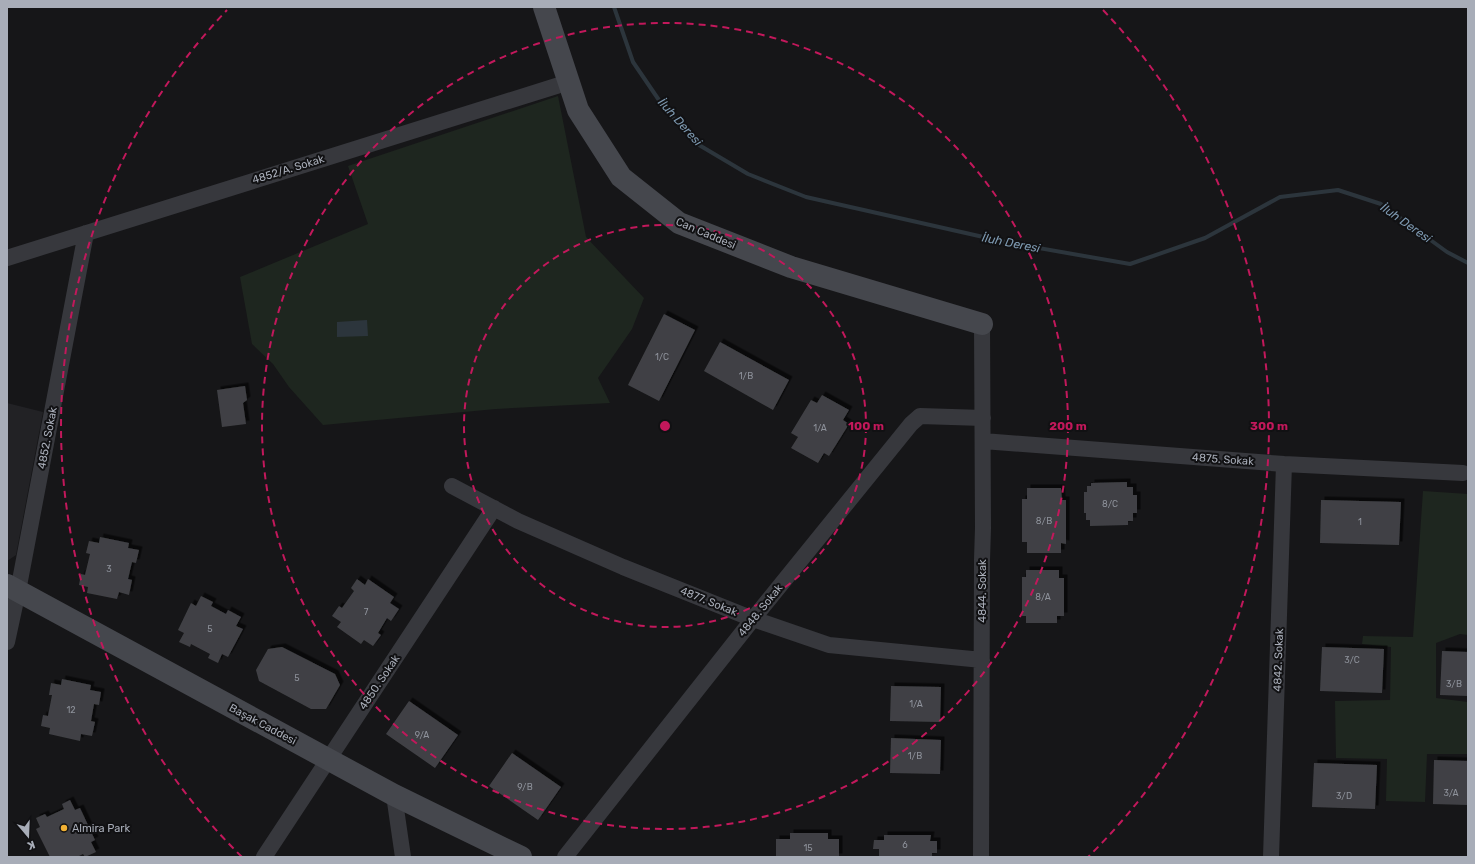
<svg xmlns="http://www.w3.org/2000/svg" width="1475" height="864" font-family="Rubik,sans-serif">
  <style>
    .built { fill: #222225 }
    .green { fill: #1e261f }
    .water { fill: #2c353c }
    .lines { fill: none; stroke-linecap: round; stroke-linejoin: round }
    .stream { stroke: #2c353c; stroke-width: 4 }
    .building { fill: #404145; filter: url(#shadow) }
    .street { stroke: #37383d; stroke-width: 16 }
    .secondary { stroke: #45474d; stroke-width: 22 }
    .ring { fill: none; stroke: #c2185b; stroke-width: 2; stroke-dasharray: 7 5 }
    .poi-dot { fill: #f2b134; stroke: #111113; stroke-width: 1.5 }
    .labels { text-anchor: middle; stroke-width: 4; stroke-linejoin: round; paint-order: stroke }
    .number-label { font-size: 9px; fill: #8e929b }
    .street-label { font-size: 11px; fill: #a8adb8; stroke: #111113 }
    .poi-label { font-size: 11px; fill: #a8adb8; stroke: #111113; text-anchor: start }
    .water-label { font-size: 12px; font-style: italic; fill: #7f9bb3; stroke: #111113 }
    .centre { fill: #c2185b; stroke: #111113; stroke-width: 2 }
    .ring-label { font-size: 12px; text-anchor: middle; font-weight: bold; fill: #c2185b; stroke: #111113; stroke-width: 4; stroke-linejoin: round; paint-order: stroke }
  </style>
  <defs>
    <filter id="shadow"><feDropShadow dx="3.5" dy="-3.5" stdDeviation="0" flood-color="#0009"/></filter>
  </defs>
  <rect width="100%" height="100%" fill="#161618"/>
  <path class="built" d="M 7,403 L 43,412 L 16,555 L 7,561 Z"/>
  <path class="green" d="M 558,96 L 586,237 L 644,298 L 632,329 L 598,378 L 610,403 L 496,409 L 323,425 L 289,387 L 273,364 L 252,344 L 240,277 L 368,224 L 348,166 Z
    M 1423,491 L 1468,494 L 1468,635 L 1460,634 L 1436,643 L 1436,698 L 1468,702 L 1468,754 L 1427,754 L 1425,802 L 1386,801 L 1387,759 L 1336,758 L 1335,701 L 1390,700 L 1391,647 L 1362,644 L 1363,636 L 1413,637 Z"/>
  <path class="water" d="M 367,320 L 368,336 L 337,337 L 337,322 Z"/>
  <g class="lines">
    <path class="stream" d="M 614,7 L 633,62 L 663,106 L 699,145 L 748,174 L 806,197 L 1010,243 L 1130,264 L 1205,238 L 1280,197 L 1338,190 L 1381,204 L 1447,252 L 1468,263"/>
  </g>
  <path class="building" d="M 664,314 L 695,330 L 659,401 L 628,385 Z
    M 720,342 L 789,380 L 773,410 L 704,371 Z
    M 245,386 L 247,400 L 243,403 L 246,424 L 222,427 L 217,390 Z
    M 822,395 L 849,410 L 843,420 L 849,424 L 829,456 L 824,453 L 818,463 L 791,448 L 798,437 L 791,433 L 811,400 L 817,403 Z
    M 1127,482 L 1127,487 L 1133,487 L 1133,495 L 1137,495 L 1137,513 L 1133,513 L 1133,521 L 1128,521 L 1128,525 L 1090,526 L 1090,520 L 1086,520 L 1086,513 L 1084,513 L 1084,492 L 1087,492 L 1087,486 L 1091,486 L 1091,483 Z
    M 1027,488 L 1061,488 L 1062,500 L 1066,500 L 1066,544 L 1061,543 L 1061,553 L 1027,553 L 1027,542 L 1022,542 L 1022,499 L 1027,499 Z
    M 1321,500 L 1401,502 L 1399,545 L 1320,543 Z
    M 100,537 L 129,543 L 128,548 L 139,550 L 136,563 L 132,562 L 128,579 L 132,580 L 129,595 L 119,592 L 117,599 L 87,593 L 88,587 L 79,585 L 81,574 L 85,575 L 90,554 L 86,553 L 89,541 L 99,543 Z
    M 1026,570 L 1059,570 L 1059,578 L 1064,578 L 1064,616 L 1057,616 L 1057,623 L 1026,623 L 1026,616 L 1022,616 L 1022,577 L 1026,577 Z
    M 357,579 L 365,585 L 368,579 L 394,597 L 390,603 L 399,609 L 391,621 L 387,618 L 378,633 L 381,635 L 373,646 L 364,640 L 361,644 L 337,627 L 341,622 L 332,616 L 339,606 L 342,608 L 354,591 L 351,588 Z
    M 201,596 L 213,602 L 211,606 L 226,614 L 228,610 L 241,617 L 236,626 L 243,629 L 228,657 L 222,654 L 218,663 L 208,658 L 210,654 L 191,644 L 190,647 L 179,642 L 184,633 L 178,630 L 191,603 L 196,606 Z
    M 282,647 L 335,674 L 340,685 L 326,709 L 311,709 L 259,681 L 256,670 L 268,649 Z
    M 1322,647 L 1384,649 L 1382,693 L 1320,691 Z
    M 1442,651 L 1468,652 L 1468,696 L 1440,695 Z
    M 62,679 L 91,685 L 90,690 L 101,692 L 99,705 L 94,704 L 91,721 L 95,722 L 92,736 L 81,734 L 80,741 L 49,734 L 50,728 L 41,726 L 43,715 L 48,716 L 52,695 L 49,695 L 51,683 L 61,685 Z
    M 891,686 L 941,687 L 940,722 L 890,721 Z
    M 409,701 L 458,735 L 435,768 L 386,734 Z
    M 891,738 L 941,740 L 940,774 L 890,773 Z
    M 512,753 L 561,787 L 538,820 L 489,786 Z
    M 1434,760 L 1468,761 L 1468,805 L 1433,804 Z
    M 1314,763 L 1377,765 L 1375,809 L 1312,807 Z
    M 70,800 L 75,810 L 80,808 L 95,840 L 91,842 L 96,852 L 85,857 L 83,854 L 77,857 L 50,857 L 36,829 L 40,827 L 36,818 L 45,814 L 47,817 L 64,809 L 62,804 Z
    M 790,833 L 828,833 L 828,839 L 839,839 L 839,857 L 776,857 L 776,839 L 790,839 Z
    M 884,835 L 931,835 L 930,841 L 937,841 L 937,853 L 932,853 L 932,857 L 879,857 L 879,849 L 873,849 L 874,840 L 884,840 Z"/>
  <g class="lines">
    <path class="street" d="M 7,258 L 569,82
      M 983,441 L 1284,464 L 1463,473
      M 452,486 L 518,521 L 623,567 L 753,619 L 829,645 L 982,660
      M 7,642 L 18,591 L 86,233
      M 394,795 L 403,857
      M 264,857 L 494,508
      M 565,857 L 753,619 L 911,424 L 920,416 L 983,418
      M 981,857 L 982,560 L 983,528 L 982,324
      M 1271,857 L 1284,464"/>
    <path class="secondary" d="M 544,7 L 578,110 L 621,177 L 679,223 L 791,267 L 982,324
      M 7,585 L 394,795 L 521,857"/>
  </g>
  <g class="ring">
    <circle cx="665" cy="426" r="201"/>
    <circle cx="665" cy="426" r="403"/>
    <path d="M242 857A604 604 0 0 1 227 10M1103 10A604 604 0 0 1 1088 857"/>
  </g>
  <circle class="poi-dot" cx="64" cy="828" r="4"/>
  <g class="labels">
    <g class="number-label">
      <text x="662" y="360">1/C</text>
      <text x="746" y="379">1/B</text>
      <text x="820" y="431">1/A</text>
      <text x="1110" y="507">8/C</text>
      <text x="1044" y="524">8/B</text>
      <text x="1360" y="525">1</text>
      <text x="109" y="572">3</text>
      <text x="1043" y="600">8/A</text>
      <text x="366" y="615">7</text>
      <text x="210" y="632">5</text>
      <text x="1352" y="663">3/C</text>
      <text x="297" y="681">5</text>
      <text x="1454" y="687">3/B</text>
      <text x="916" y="707">1/A</text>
      <text x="71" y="713">12</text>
      <text x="422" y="738">9/A</text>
      <text x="915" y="759">1/B</text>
      <text x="525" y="790">9/B</text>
      <text x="1451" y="796">3/A</text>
      <text x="1344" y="799">3/D</text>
      <text x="905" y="848">6</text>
      <text x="808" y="851">15</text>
    </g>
    <g class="street-label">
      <text transform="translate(288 169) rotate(-17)" y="4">4852/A. Sokak</text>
      <text transform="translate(706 233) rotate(23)" y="4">Can Caddesi</text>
      <text transform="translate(47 438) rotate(-79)" y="4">4852. Sokak</text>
      <text transform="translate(1223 459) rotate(4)" y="4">4875. Sokak</text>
      <text transform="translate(982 591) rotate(-90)" y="4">4844. Sokak</text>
      <text transform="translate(709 601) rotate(22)" y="4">4877. Sokak</text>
      <text transform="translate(760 610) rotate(-51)" y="4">4848. Sokak</text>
      <text transform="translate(1278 660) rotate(-88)" y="4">4842. Sokak</text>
      <text transform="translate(379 682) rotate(-56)" y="4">4850. Sokak</text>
      <text transform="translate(263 724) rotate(28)" y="4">Başak Caddesi</text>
    </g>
    <g class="poi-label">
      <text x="72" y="832">Almira Park</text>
    </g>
    <g class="water-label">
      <text transform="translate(680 122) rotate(48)" y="4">İluh Deresi</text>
      <text transform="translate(1406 223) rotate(35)" y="4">İluh Deresi</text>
      <text transform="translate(1011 243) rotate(11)" y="4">İluh Deresi</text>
    </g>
  </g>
  <circle cx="665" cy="426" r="6" class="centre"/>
  <g class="ring-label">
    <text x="866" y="430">100 m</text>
    <text x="1068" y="430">200 m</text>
    <text x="1269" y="430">300 m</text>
  </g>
  <rect width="1475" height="864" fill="none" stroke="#a8adb8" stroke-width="16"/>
  <g transform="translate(28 836) rotate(161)" stroke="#111113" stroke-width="3" paint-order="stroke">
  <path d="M0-3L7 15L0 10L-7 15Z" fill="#a8adb8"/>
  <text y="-6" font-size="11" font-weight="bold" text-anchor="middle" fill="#a8adb8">K</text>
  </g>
</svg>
